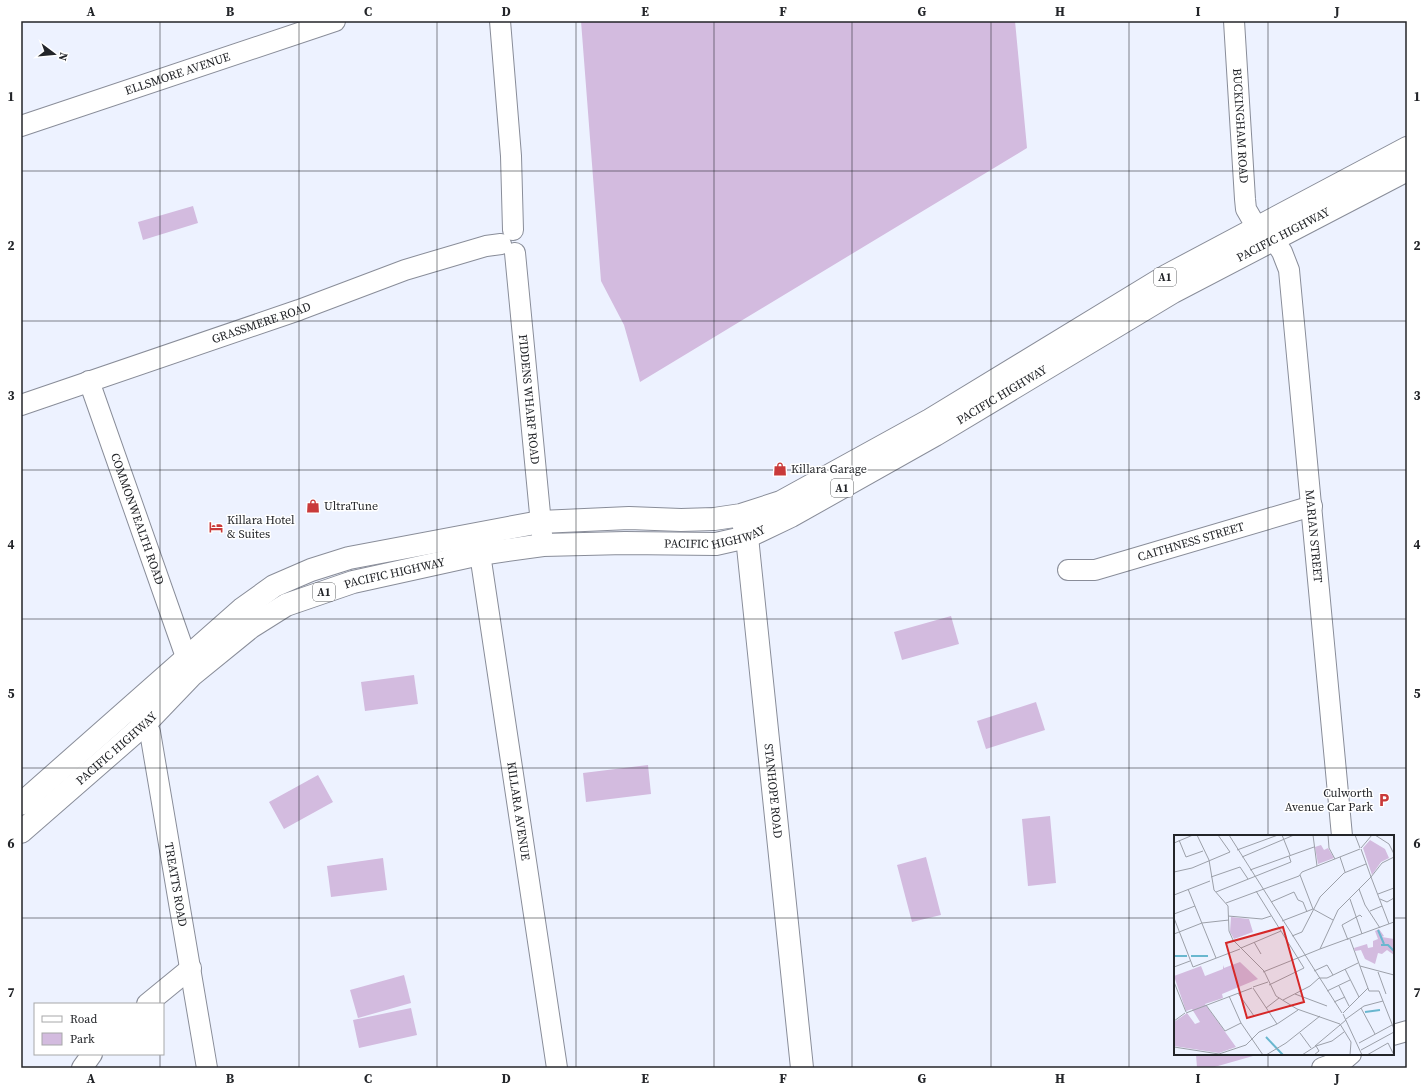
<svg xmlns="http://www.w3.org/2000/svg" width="1428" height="1089" font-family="'Source Serif 4',serif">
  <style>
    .green { fill: #d3bbdf }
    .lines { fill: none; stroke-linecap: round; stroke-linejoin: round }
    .minor-casing { stroke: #898d99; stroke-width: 22 }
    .major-casing { stroke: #898d99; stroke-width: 24 }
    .highway-casing { stroke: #898d99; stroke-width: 24 }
    .minor { stroke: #fff; stroke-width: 20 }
    .major { stroke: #fff; stroke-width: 22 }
    .highway { stroke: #fff; stroke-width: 22 }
    .grid { fill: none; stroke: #232529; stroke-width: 1; stroke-opacity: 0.55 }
    .labels { text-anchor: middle; stroke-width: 3; stroke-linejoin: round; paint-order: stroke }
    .shield { fill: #fff; stroke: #656669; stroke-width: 1 }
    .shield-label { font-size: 11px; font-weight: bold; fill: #232529 }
    .street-label { font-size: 12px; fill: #232529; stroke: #fff }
    .poi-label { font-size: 12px; fill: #232529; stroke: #fff; text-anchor: start }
    .inset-river { fill: none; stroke: #69b7cf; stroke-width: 2 }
    .inset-road { fill: none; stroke: #9ca0a9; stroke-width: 1 }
    .view { fill: #d62828; fill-opacity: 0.15; stroke: #d62828; stroke-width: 2 }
    .inset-edge { fill: none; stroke: #232529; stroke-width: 2 }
    .neatline { fill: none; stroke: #232529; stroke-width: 1.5 }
    .grid-label { font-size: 13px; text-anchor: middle; font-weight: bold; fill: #232529 }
  </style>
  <rect width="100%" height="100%" fill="#edf2ff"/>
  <path class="green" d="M 581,21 L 1015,21 L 1027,148 L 640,382 L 624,325 L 601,281 Z
    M 193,206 L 198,223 L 143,240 L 138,222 Z
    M 951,616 L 959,644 L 902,660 L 894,632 Z
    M 414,675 L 418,704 L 365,711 L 361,682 Z
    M 1036,702 L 1045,730 L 986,749 L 977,721 Z
    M 648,765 L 651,794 L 586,802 L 583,773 Z
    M 318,775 L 333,802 L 284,829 L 269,802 Z
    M 1050,816 L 1056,883 L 1028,886 L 1022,819 Z
    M 926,857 L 941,915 L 912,922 L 897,865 Z
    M 383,858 L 387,890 L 331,897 L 327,866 Z
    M 404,975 L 411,1003 L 358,1018 L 350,990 Z
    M 411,1008 L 417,1035 L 359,1048 L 353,1020 Z
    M 1196,1054 L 1260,1054 L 1211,1068 L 1197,1068 Z"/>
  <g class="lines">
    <g class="minor-casing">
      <g id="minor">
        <path d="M 500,21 L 511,156 L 513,230"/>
        <path id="s1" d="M 1234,21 L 1245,199 L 1246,209 L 1257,228"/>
        <path id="s2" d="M 21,126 L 335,21"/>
        <path id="s3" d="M 1274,240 L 1282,252 L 1289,270 L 1342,836"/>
        <path id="s4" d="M 515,253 L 543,545"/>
        <path id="s5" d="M 89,381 L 186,657"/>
        <path id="s6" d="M 21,405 L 299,310 L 405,270 L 486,246 L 501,244"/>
        <path id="s7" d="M 480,554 L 557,1068"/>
        <path id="s8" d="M 1068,570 L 1095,570 L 1312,506"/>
        <path id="s9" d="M 136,711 L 150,732 L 207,1068"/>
        <path d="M 147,1004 L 191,968"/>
        <path d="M 1393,1035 L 1407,1031"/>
        <path d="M 82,1068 L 92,1054"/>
        <path d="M 1322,1068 L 1344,1060 L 1351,1054"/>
      </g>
    </g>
    <g class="major-casing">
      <g id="major">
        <path id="s10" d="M 742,519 L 747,537 L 802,1068"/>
      </g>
    </g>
    <g class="highway-casing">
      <g id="highway">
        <path d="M 21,804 L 242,609 L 274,586 L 311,570 L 349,558 L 540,522 L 629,518 L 681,520 L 714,519 L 741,515 L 781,502 L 930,420 L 1168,275 L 1407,148"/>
        <path id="s11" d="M 21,832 L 146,723 L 192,675 L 251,627 L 286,605 L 353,582 L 480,554 L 543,545 L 625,543 L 716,544 L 747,537 L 791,516 L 935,435 L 1173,292 L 1407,170"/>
      </g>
    </g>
    <use href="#minor" class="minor"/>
    <use href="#major" class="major"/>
    <use href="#highway" class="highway"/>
  </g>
  <path class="grid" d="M 160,21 L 160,1004M 299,21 L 299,1068M 437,21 L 437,1068M 576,21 L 576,1068M 714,21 L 714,1068M 852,21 L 852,1068M 991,21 L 991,1068M 1129,21 L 1129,1068M 1268,21 L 1268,836M 21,171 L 1407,171M 21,321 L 1407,321M 21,470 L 1407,470M 21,619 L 1407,619M 21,768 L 1407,768M 21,918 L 1175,918M 1393,918 L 1407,918M 160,1054 L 160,1068M 1268,1054 L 1268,1068"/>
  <defs>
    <g id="shop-bare" transform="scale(1.08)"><path d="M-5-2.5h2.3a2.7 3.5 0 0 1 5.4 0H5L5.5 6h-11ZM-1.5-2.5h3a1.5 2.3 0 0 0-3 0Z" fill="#c93a3a" stroke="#fff" stroke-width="2.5" paint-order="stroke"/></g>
    <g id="hotel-bare" transform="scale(1.08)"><path d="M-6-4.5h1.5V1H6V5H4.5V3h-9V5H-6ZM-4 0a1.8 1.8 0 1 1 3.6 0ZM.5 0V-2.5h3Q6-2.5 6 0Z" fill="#c93a3a" stroke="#fff" stroke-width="2.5" paint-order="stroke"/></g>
    <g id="parking-bare" transform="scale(1.08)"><path d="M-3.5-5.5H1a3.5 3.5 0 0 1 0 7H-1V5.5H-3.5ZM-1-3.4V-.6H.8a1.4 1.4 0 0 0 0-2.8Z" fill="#c93a3a" stroke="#fff" stroke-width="2.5" paint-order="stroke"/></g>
  </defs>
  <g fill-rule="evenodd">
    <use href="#shop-bare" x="780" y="469"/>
    <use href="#shop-bare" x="313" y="506"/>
    <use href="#hotel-bare" x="216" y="527"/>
    <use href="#parking-bare" x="1384" y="800"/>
  </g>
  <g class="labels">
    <g class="shield">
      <rect x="1154" y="268" width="22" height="18" rx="3"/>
      <rect x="831" y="479" width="22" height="18" rx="3"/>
      <rect x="313" y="583" width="22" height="18" rx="3"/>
    </g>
    <g class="shield-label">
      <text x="1165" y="281">A1</text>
      <text x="842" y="492">A1</text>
      <text x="324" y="596">A1</text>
    </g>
    <g class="street-label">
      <text dy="4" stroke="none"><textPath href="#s2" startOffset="165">ELLSMORE AVENUE</textPath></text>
      <text dy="4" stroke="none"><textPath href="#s1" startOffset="105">BUCKINGHAM ROAD</textPath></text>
      <text dy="4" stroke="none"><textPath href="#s11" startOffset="1435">PACIFIC HIGHWAY</textPath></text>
      <text dy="4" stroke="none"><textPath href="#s6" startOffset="254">GRASSMERE ROAD</textPath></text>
      <text dy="4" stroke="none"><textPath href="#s11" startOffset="1111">PACIFIC HIGHWAY</textPath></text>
      <text dy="4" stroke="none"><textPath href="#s4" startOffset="147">FIDDENS WHARF ROAD</textPath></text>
      <text dy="4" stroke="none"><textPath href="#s5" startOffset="146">COMMONWEALTH ROAD</textPath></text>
      <text dy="4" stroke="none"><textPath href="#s11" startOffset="787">PACIFIC HIGHWAY</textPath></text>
      <text dy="4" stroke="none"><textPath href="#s3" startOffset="301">MARIAN STREET</textPath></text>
      <text dy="4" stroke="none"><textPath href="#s8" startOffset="127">CAITHNESS STREET</textPath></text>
      <text dy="4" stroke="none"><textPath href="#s11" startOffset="463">PACIFIC HIGHWAY</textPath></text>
      <text dy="4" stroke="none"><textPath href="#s11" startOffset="127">PACIFIC HIGHWAY</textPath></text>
      <text dy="4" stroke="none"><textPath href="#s10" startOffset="274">STANHOPE ROAD</textPath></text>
      <text dy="4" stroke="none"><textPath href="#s7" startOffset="260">KILLARA AVENUE</textPath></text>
      <text dy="4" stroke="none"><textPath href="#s9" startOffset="180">TREATTS ROAD</textPath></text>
    </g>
    <g class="poi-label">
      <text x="791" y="473">Killara Garage</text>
      <text x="324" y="510">UltraTune</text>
      <text x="227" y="524">Killara Hotel<tspan x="227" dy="14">&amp; Suites</tspan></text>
      <text x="1373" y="797" text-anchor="end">Culworth<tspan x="1373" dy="14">Avenue Car Park</tspan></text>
    </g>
  </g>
  <g transform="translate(1174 835)">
    <rect width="220" height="220" fill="#edf2ff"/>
    <path d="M 196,5 L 211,14 L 215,23 L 207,27 L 198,40 L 189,13 ZM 147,10 L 150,15 L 154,13 L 160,23 L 144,29 L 141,12 ZM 57,82 L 75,84 L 79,97 L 60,104 L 56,97 ZM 205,94 L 210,101 L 208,102 L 220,104 L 220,126 L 220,120 L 213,115 L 208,119 L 204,118 L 201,129 L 191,124 L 187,115 L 181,116 L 180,113 L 193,109 L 194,113 L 199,112 L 199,106 L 204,104 L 201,96 ZM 66,127 L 84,144 L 48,159 L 49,163 L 31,169 L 62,212 L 45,218 L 0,211 L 0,187 L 13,178 L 21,189 L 26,187 L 18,174 L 12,176 L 0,141 L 27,131 L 31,141 L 49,134 L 49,130 L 50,133 Z" fill="#d3bbdf"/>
    <path class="inset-river" d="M 204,95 L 210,109M 207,110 L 214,110 L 220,116M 0,121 L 13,121M 17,121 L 34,121M 191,177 L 206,175M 92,202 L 109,220"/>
    <path class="inset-road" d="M 23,0 L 35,25 L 40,55 L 54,71 L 55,96 L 59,105 L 90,136 L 102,161 L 123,174 L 166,189 L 177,207 L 176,220M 55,0 L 168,178M 108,0 L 116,20M 139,0 L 143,31M 154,0 L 155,13 L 161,24M 181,0 L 186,13M 201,0 L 215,9 L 220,19M 5,5 L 12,22 L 29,16M 0,8 L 19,0M 187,13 L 198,0M 63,15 L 104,0M 68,22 L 120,0M 166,22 L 171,37M 76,35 L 140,12M 0,37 L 18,33 L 56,17 L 44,0M 126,40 L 139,74 L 159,85M 37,42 L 66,32 L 74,44M 14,54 L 42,123M 185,54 L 191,70 L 206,93M 82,56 L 130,133 L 95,150M 42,57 L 117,27 L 115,21M 204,59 L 220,53M 0,60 L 36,46M 176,64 L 188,99M 206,64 L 213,67 L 220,63M 97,67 L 120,57 L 124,65 L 129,67 L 133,77M 52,68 L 125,41 L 128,37 L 186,14M 196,76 L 208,71M 0,79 L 21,71M 54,81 L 88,84 L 97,81M 0,83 L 19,132 L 66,114M 108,86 L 139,74M 215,89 L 197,42 L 208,28 L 220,22M 0,99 L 28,88 L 55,85M 118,101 L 128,97 L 146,62 L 170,38 L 192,29M 176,104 L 195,156 L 205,156 L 220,194M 174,105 L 168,90 L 186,80 L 188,82M 80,107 L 87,119M 67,113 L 107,96M 146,114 L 220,87M 186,131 L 220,140M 0,132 L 16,126M 171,134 L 185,162M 140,136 L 153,130 L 159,140M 89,137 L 146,114 L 164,75 L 197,42 L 187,14M 204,137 L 212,159M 0,147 L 12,177M 165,151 L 175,171M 79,152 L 94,147M 79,153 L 103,189M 153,156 L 176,145M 64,158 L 80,181M 121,159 L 153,171M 55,161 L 67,188 L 89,220M 109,165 L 136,151 L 145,143 L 153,143 L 184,128M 160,167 L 171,162M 32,170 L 51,196 L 67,188M 92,173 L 105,163M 187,173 L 201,199M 12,178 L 78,153M 169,178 L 194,153M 169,179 L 188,220M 172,184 L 190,171 L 209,166M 0,186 L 11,178M 126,198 L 137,213M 185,208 L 218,190M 141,211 L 172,185M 0,212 L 45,219 L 72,210 L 85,197 L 103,189 L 124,175M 187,215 L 220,197M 92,220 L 112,208 L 146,181M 128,220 L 142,211 L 158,206 L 170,197M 140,220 L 145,216 L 142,211M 193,220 L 214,208 L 220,220"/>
    <path class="view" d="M 109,92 L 130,167 L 73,183 L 52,108 Z"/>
    <rect width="220" height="220" class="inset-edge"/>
  </g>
  <rect width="1428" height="1089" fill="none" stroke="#ffffff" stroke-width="44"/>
  <rect x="34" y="1003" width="130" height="52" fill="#ffffff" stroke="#a7a8a9"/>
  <rect x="42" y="1016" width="20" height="6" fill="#ffffff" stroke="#a7a8a9"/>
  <text x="70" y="1023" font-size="12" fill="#232529">Road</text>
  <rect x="42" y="1033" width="20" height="12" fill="#d3bbdf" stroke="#a7a8a9"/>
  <text x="70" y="1043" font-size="12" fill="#232529">Park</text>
  <g transform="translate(54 54) rotate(106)" stroke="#ffffff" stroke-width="3" paint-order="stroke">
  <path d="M0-3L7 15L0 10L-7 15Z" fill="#232529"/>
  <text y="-6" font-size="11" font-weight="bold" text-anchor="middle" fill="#232529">N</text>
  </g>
  <rect x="22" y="22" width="1384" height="1045" class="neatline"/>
  <g class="grid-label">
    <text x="91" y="16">A</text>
    <text x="230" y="16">B</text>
    <text x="368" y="16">C</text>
    <text x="506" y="16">D</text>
    <text x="645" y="16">E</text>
    <text x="783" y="16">F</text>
    <text x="922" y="16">G</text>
    <text x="1060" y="16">H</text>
    <text x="1198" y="16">I</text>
    <text x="1337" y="16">J</text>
    <text x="11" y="101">1</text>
    <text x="1417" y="101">1</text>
    <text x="11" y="250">2</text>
    <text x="1417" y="250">2</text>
    <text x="11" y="400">3</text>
    <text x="1417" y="400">3</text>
    <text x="11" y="549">4</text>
    <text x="1417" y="549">4</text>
    <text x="11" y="698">5</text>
    <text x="1417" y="698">5</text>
    <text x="11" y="848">6</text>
    <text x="1417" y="848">6</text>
    <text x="11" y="997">7</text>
    <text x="1417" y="997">7</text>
    <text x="91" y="1083">A</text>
    <text x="230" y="1083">B</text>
    <text x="368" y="1083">C</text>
    <text x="506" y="1083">D</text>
    <text x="645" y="1083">E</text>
    <text x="783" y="1083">F</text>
    <text x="922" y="1083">G</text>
    <text x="1060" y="1083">H</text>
    <text x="1198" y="1083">I</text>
    <text x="1337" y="1083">J</text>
  </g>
</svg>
